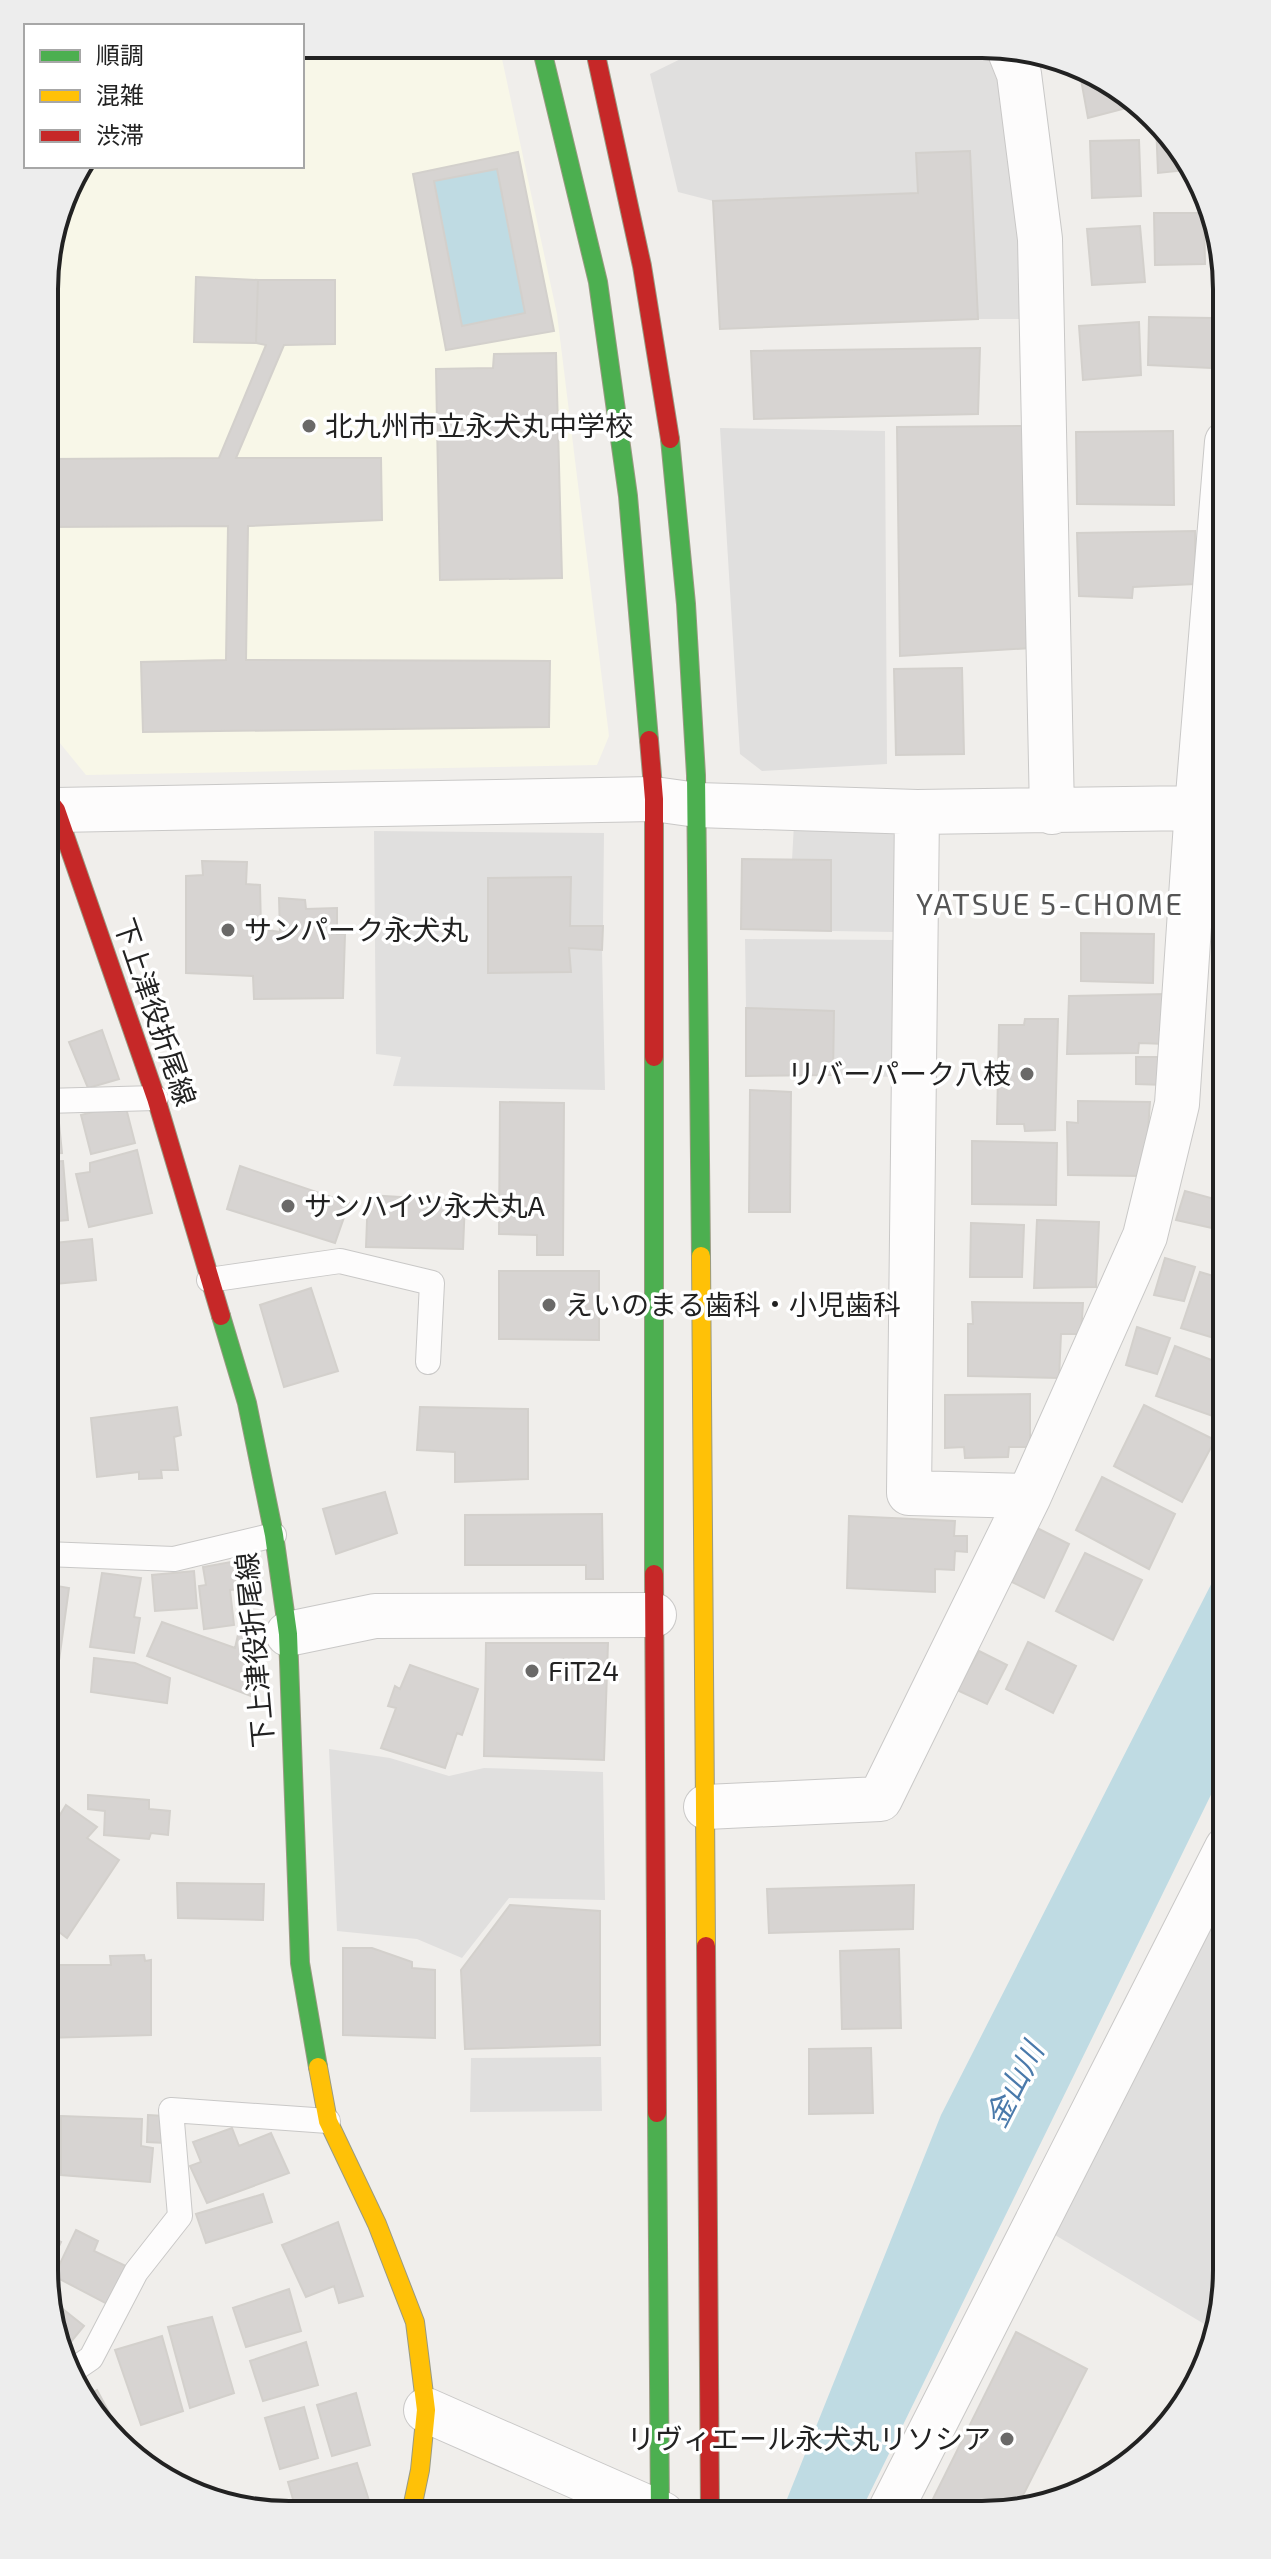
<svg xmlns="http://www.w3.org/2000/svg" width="1271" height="2559" font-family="'Exo 2','Noto Sans JP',sans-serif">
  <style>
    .education { fill: #f8f7e8 }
    .parking { fill: #e0dfde }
    .water { fill: #bfdbe3 }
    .building { fill: #d7d4d2; stroke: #d3d0cc; stroke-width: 2; fill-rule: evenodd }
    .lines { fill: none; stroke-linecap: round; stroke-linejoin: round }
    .lane-casing { stroke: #c9c8c7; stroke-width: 26 }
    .street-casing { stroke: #c9c8c7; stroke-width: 46 }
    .fast-casing { stroke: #999a82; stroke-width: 20 }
    .slow-casing { stroke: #999a82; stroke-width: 20 }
    .jam-casing { stroke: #999a82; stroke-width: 20 }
    .lane { stroke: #fdfcfc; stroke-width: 24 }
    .street { stroke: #fdfcfc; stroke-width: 44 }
    .fast { stroke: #4caf50; stroke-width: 18 }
    .slow { stroke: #ffc107; stroke-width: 18 }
    .jam { stroke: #c62828; stroke-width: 18 }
    .poi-dot { fill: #6a6968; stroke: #fff; stroke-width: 3 }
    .labels { text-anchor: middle; stroke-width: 7; stroke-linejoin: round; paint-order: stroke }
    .poi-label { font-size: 28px; fill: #222; stroke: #fff; text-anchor: start }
    .street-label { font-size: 28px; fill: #222; stroke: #fff }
    .neighbourhood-label { font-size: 30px; letter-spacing: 2px; fill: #555; stroke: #fff }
    .water-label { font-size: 30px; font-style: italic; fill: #4a7aab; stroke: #fff }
    .rim { fill: none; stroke: #222; stroke-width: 4 }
  </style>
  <rect width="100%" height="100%" fill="#f0eeeb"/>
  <path class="education" d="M 302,44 L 499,45 L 557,314 L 609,736 L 597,765 L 86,775 L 46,726 L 48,707 L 46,703 L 46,257 L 69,180 L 80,166 L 302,166 Z"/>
  <path class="parking" d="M 705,47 L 993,48 L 1032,319 L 978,319 L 970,151 L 916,153 L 918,193 L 713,201 L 678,192 L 650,74 Z
    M 720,428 L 885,431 L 887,764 L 762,771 L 740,754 Z
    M 794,824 L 887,826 L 896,835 L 895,932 L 831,931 L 831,860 L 792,860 Z
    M 374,831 L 604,833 L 603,926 L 570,926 L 571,877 L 488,878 L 488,972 L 570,972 L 569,948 L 602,950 L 605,1090 L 393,1086 L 401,1057 L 376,1054 Z
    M 745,939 L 897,940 L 895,1077 L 833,1075 L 833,1011 L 746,1008 Z
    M 329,1749 L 390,1758 L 449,1776 L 484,1768 L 603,1772 L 605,1900 L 509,1898 L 462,1958 L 417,1939 L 337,1931 Z
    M 1227,1895 L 1226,2286 L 1216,2331 L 1050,2232 Z
    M 601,2057 L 602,2111 L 470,2112 L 471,2058 Z"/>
  <path class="water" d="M 497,169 L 525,313 L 462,326 L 434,181 Z
    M 1227,1553 L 1227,1762 L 859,2515 L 781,2514 L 941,2115 Z"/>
  <path class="building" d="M 1080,74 L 1133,99 L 1134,106 L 1088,118 Z
    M 1156,123 L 1187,170 L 1158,173 Z
    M 1139,140 L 1141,196 L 1092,198 L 1090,141 Z
    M 970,151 L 978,319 L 720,329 L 713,201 L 918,193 L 916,153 Z
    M 518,152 L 554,331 L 446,350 L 413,174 ZM 497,169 L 525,313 L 462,326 L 434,181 Z
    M 1154,213 L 1204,213 L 1205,264 L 1155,265 Z
    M 1140,226 L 1145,282 L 1092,285 L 1087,229 Z
    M 196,277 L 258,280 L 256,343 L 194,342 Z
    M 258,280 L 335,280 L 335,344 L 284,345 L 236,458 L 381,458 L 382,520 L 248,526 L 246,660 L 550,661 L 549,727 L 143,732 L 141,662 L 226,660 L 228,526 L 46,527 L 46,459 L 219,458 L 266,345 L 256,343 Z
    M 1149,317 L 1212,318 L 1211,368 L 1148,365 Z
    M 1139,322 L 1141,375 L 1083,380 L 1079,326 Z
    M 980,348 L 978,414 L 754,419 L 751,351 Z
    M 556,353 L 562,578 L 440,580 L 436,369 L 493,368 L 494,354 Z
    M 1028,426 L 1032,648 L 900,656 L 897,427 Z
    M 1173,431 L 1174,505 L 1077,504 L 1076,432 Z
    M 1195,531 L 1195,584 L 1133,587 L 1132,598 L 1079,596 L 1077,533 Z
    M 962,668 L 964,754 L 896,755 L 894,669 Z
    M 742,859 L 831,860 L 831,931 L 741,929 Z
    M 202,861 L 247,862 L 246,884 L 260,885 L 261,929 L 280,932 L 279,898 L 305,900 L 306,909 L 337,908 L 337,934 L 345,934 L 343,998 L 254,999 L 253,976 L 186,973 L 186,876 L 203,875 Z
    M 571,877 L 570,926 L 603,926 L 602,950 L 569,948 L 571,972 L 488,973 L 488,878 Z
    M 1081,933 L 1154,934 L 1153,983 L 1081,981 Z
    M 45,974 L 49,974 L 46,1003 L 54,1003 L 51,1045 L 45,1044 Z
    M 1167,994 L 1166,1044 L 1139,1043 L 1138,1053 L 1067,1054 L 1069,996 Z
    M 746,1008 L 834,1011 L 833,1075 L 746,1076 Z
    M 1025,1019 L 1058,1019 L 1055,1130 L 1025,1131 L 1024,1124 L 997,1124 L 999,1025 L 1024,1025 Z
    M 102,1030 L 119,1079 L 88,1088 L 69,1042 Z
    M 1136,1057 L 1165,1057 L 1165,1085 L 1136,1084 Z
    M 750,1090 L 791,1092 L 790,1212 L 749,1212 Z
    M 1078,1101 L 1150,1102 L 1146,1158 L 1141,1158 L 1140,1176 L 1068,1175 L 1067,1122 L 1078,1123 Z
    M 500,1102 L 564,1103 L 563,1255 L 537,1255 L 537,1235 L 499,1234 Z
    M 125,1104 L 135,1143 L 91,1154 L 81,1115 Z
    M 58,1113 L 62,1153 L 45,1154 L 45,1114 Z
    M 972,1141 L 1057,1143 L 1056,1205 L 972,1204 Z
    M 137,1150 L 152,1213 L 89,1227 L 76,1174 L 90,1172 L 90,1163 Z
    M 63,1161 L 68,1220 L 46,1222 L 45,1162 Z
    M 240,1166 L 349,1203 L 335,1243 L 227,1209 Z
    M 1185,1191 L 1218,1200 L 1212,1228 L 1176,1220 Z
    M 368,1195 L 465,1201 L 463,1249 L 366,1247 Z
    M 1224,1212 L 1227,1213 L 1227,1253 L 1216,1250 Z
    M 1037,1220 L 1099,1222 L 1096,1287 L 1034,1288 Z
    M 971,1223 L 1024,1225 L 1022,1277 L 970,1277 Z
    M 92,1239 L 96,1280 L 45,1285 L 45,1244 Z
    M 1165,1258 L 1195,1267 L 1184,1301 L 1154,1295 Z
    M 499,1271 L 599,1271 L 599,1340 L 499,1339 Z
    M 1200,1272 L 1227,1280 L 1227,1342 L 1181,1328 Z
    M 311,1288 L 338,1371 L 284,1387 L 260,1305 Z
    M 972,1302 L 1083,1303 L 1081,1334 L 1061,1334 L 1059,1378 L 968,1376 L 968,1324 L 973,1324 Z
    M 1137,1327 L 1170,1338 L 1157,1374 L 1126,1365 Z
    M 1175,1346 L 1227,1366 L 1227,1413 L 1224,1420 L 1156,1396 Z
    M 1030,1394 L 1030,1447 L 1009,1447 L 1008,1457 L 965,1458 L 964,1447 L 945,1448 L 945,1395 Z
    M 1144,1405 L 1215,1440 L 1182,1502 L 1114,1466 Z
    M 177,1407 L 181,1435 L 174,1437 L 178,1470 L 161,1470 L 162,1478 L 139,1479 L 139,1472 L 97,1477 L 91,1418 Z
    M 420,1407 L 528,1409 L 528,1479 L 455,1482 L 455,1452 L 417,1450 Z
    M 1102,1477 L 1175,1514 L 1149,1569 L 1076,1530 Z
    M 385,1492 L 397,1533 L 336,1554 L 323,1509 Z
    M 602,1514 L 603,1579 L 586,1579 L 586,1565 L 465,1565 L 465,1515 Z
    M 849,1516 L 955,1521 L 954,1536 L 967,1536 L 967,1552 L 955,1551 L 954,1570 L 935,1569 L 935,1592 L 847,1588 Z
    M 1037,1528 L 1069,1544 L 1044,1598 L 1012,1582 Z
    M 1085,1553 L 1142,1580 L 1113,1640 L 1056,1611 Z
    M 237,1561 L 239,1589 L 230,1590 L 234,1625 L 204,1629 L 199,1586 L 206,1585 L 203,1567 Z
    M 194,1571 L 197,1608 L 155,1611 L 152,1575 Z
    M 102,1573 L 141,1578 L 134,1617 L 140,1618 L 134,1653 L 90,1647 Z
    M 45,1584 L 69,1588 L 57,1675 L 45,1673 Z
    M 162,1622 L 235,1648 L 240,1626 L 251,1626 L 256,1698 L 147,1656 Z
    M 1028,1642 L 1076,1666 L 1053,1713 L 1006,1689 Z
    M 486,1643 L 608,1643 L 604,1760 L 484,1756 Z
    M 979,1651 L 1007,1665 L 987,1704 L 957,1690 Z
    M 94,1658 L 135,1663 L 170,1678 L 167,1703 L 91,1692 Z
    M 410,1665 L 478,1689 L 462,1735 L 457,1733 L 445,1768 L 381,1748 L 396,1708 L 388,1706 L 395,1686 L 400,1689 Z
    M 88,1795 L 149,1800 L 149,1809 L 170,1811 L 168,1835 L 151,1833 L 149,1839 L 104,1835 L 105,1811 L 88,1809 Z
    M 66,1805 L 97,1827 L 87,1838 L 119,1860 L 67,1938 L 55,1929 L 47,1939 L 44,1937 L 44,1834 L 47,1836 Z
    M 177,1883 L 264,1884 L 263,1920 L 178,1918 Z
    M 914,1885 L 913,1929 L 769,1933 L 767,1889 Z
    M 510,1905 L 600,1911 L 600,2045 L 465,2049 L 461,1970 Z
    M 343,1948 L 372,1948 L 412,1962 L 412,1968 L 435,1970 L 435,2038 L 343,2035 Z
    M 899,1949 L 901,2028 L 842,2029 L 840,1951 Z
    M 144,1955 L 145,1961 L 151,1960 L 151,2035 L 44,2038 L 44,1965 L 111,1965 L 110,1956 Z
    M 871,2048 L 873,2113 L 809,2114 L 809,2049 Z
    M 44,2115 L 53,2116 L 49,2216 L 44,2216 Z
    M 148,2115 L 164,2116 L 165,2143 L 147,2142 Z
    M 61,2116 L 142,2119 L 141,2146 L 153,2148 L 150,2182 L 61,2175 Z
    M 232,2128 L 239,2146 L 271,2133 L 289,2173 L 207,2203 L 190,2166 L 201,2162 L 193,2142 Z
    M 263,2194 L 272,2222 L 206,2243 L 196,2214 Z
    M 338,2222 L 363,2296 L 339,2303 L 334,2286 L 306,2297 L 282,2245 Z
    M 76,2230 L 98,2241 L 94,2251 L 130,2268 L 111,2306 L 54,2276 Z
    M 44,2233 L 61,2242 L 45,2276 L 44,2270 Z
    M 289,2289 L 301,2331 L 246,2347 L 233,2308 Z
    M 54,2302 L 84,2326 L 61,2354 L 57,2348 L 50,2307 Z
    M 212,2317 L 234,2393 L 190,2408 L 168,2327 Z
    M 1016,2332 L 1087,2369 L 1016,2509 L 982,2515 L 925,2515 Z
    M 162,2336 L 183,2411 L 141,2425 L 115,2350 Z
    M 306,2342 L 318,2385 L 263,2401 L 250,2361 Z
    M 97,2390 L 111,2416 L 104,2420 L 88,2395 Z
    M 356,2393 L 370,2445 L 332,2456 L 317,2405 Z
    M 304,2407 L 318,2458 L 280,2469 L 265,2418 Z
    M 128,2436 L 141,2463 L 128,2454 L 119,2441 Z
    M 357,2463 L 372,2510 L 360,2513 L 297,2513 L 288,2482 Z"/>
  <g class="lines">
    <g class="lane-casing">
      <path id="lane" d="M 45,1101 L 156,1098
        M 209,1280 L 340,1261 L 432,1283 L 428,1362
        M 45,1554 L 174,1559 L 274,1535
        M 72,2371 L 91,2358 L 136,2272 L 180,2216 L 171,2110 L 328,2121"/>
    </g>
    <g class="street-casing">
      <path id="street" d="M 1009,49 L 1019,74 L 1040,239 L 1052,812
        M 56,810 L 654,799 L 697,805 L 917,812 L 1197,808
        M 917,812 L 909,1493 L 1029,1496
        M 288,1634 L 375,1616 L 654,1615
        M 706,1807 L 880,1799 L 1029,1496 L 1145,1236 L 1177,1104 L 1197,808 L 1227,442
        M 426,2410 L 662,2514
        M 888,2515 L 1227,1848"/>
    </g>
    <g class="fast-casing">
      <path id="fast" d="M 541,46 L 598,282 L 628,496 L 649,740
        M 670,439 L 686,604 L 696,775 L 701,1256
        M 654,1057 L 654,1574
        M 221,1316 L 247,1403 L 274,1535 L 288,1634 L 300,1963 L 318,2067
        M 657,2113 L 660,2514"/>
    </g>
    <g class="slow-casing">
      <path id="slow" d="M 701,1256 L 706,1946
        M 318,2067 L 328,2121 L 377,2224 L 415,2322 L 426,2410 L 420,2470 L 411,2513"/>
    </g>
    <g class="jam-casing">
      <path id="jam" d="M 594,46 L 642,266 L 670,439
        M 649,740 L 654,799 L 654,1057
        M 45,796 L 56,810 L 156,1098 L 221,1316
        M 654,1574 L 657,2113
        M 706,1946 L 710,2514"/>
    </g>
    <use href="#lane" class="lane"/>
    <use href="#street" class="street"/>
    <use href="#fast" class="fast"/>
    <use href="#slow" class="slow"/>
    <use href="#jam" class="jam"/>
  </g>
  <g class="poi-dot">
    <circle cx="309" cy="426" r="8"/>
    <circle cx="228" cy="930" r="8"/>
    <circle cx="1027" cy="1074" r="8"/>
    <circle cx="288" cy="1206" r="8"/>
    <circle cx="549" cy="1305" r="8"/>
    <circle cx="532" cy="1671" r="8"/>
    <circle cx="1007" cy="2439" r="8"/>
  </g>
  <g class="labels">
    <g class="poi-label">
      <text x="325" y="436">北九州市立永犬丸中学校</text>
      <text x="244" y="940">サンパーク永犬丸</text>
      <text x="1011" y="1084" text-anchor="end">リバーパーク八枝</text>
      <text x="304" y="1216">サンハイツ永犬丸A</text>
      <text x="565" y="1315">えいのまる歯科・小児歯科</text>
      <text x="548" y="1681">FiT24</text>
      <text x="991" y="2449" text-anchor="end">リヴィエール永犬丸リソシア</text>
    </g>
    <g class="street-label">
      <text transform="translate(155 1012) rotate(71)" y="10">下上津役折尾線</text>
      <text transform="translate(255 1650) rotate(-95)" y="10">下上津役折尾線</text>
    </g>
    <g class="neighbourhood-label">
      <text x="1050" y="915">YATSUE 5-CHOME</text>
    </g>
    <g class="water-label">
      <text transform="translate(1015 2085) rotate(-63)" y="10">金山川</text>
    </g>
  </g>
  <path d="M0 0H1271V2559H0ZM289 58H982A231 231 0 0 1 1213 289V2270A231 231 0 0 1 982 2501H289A231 231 0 0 1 58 2270V289A231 231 0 0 1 289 58Z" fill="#ededed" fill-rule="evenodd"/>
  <path class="rim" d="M289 58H982A231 231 0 0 1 1213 289V2270A231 231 0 0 1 982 2501H289A231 231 0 0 1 58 2270V289A231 231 0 0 1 289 58Z"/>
  <rect x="24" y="24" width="280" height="144" fill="#ffffff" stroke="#a7a7a7" stroke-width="2"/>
  <rect x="40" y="50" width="40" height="12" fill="#4caf50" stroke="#a7a7a7" stroke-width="2"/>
  <text x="96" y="64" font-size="24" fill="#222222">順調</text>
  <rect x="40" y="90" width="40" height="12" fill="#ffc107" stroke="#a7a7a7" stroke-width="2"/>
  <text x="96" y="104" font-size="24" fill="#222222">混雑</text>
  <rect x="40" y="130" width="40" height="12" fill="#c62828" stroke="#a7a7a7" stroke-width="2"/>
  <text x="96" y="144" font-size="24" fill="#222222">渋滞</text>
</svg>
